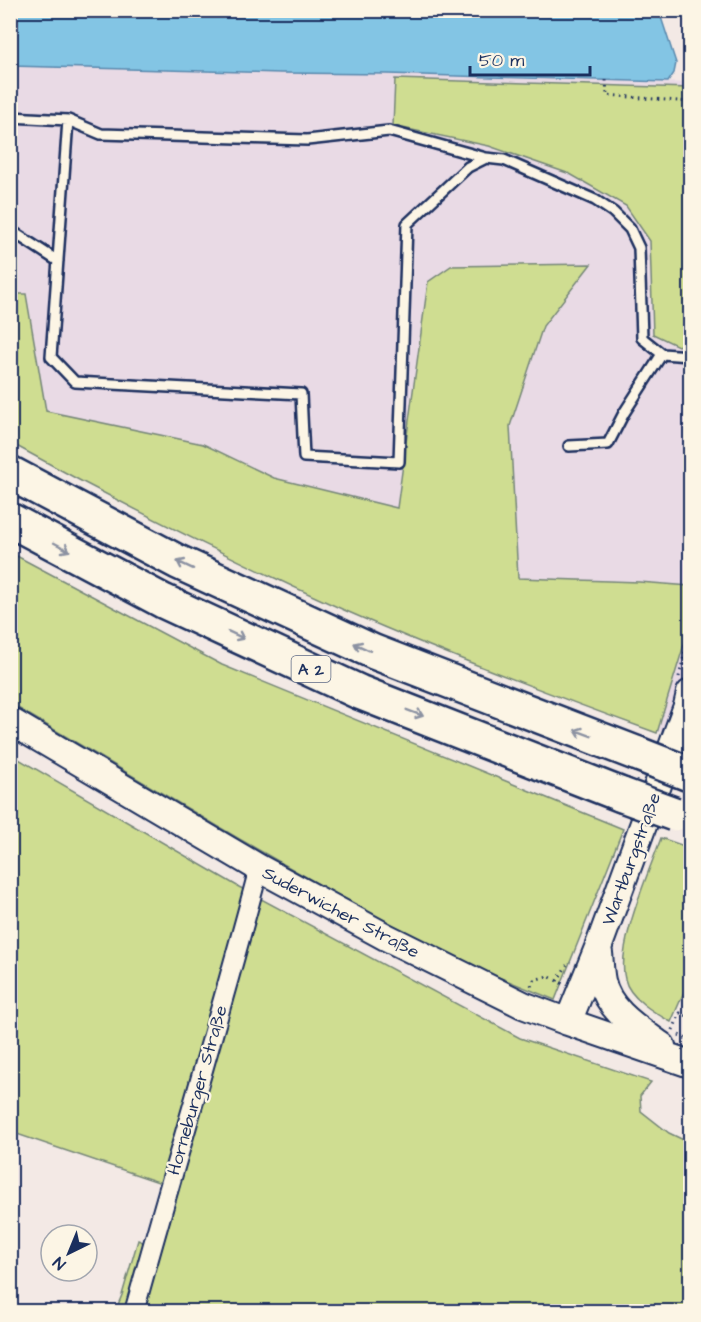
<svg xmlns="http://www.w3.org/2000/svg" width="701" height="1322" font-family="'Architects Daughter',sans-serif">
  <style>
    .built { fill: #e9dae5 }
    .green { fill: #cfdd91; stroke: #758678; stroke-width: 1.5 }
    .water { fill: #83c5e4; stroke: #5989ae; stroke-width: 1.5 }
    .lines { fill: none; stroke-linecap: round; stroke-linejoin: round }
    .lane-casing { stroke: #1b2f5e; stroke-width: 14 }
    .street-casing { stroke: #1b2f5e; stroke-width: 22 }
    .secondary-casing { stroke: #1b2f5e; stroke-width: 30 }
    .highway-casing { stroke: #1b2f5e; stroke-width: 38 }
    .path { stroke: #1b2f5e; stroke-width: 3; stroke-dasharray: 1.5 4.5; stroke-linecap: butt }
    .lane { stroke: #fcf5e5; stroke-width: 9 }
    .street { stroke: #fcf5e5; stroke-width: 18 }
    .secondary { stroke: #fcf5e5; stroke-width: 26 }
    .highway { stroke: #fcf5e5; stroke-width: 33 }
    .highway-bridge-casing { stroke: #1b2f5e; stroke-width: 38; stroke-linecap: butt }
    .highway-bridge { stroke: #fcf5e5; stroke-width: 33 }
    .oneway { stroke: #8c92a2 }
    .labels { text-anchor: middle; stroke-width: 4.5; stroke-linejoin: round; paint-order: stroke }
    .shield { fill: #fcf5e5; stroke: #5e6a86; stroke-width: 1.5 }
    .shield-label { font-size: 16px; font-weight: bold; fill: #1b2f5e }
    .street-label { font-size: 18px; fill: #1b2f5e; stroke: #fcf5e5 }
  </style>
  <rect width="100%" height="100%" fill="#f3e9e5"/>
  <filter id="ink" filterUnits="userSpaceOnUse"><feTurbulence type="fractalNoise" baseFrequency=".0167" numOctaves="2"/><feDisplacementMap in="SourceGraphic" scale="12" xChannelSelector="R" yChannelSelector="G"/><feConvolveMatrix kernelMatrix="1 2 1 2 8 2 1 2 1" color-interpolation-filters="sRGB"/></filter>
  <g filter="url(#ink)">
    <path class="built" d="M 11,66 L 281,73 L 388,74 L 690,83 L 690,586 L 639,582 L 518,579 L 510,426 L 543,326 L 591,265 L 428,281 L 398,508 L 274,478 L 203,444 L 46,411 L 27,295 L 11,294 Z
      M 690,625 L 690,719 L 657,733 Z"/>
    <path class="green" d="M 395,79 L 690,88 L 690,340 L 678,346 L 653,334 L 650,241 L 626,206 L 570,174 L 489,146 L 393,126 Z
      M 591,264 L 543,326 L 510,426 L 518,578 L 639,582 L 690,586 L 690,625 L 657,733 C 552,695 447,655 344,610 C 231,559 119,503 11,443 L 11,294 L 26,294 L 46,411 L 203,444 L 274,478 L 397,508 L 428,282 L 451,266 Z
      M 11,553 L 222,665 L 623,829 L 555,1000 L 442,954 L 241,840 L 11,704 Z
      M 10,754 L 239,887 L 520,1038 L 651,1082 L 640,1096 L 641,1111 L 669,1133 L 690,1143 L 690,1311 L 144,1311 L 179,1189 L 11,1132 Z
      M 661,838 L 690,848 L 690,978 L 671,1022 C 655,1013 629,998 625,979 C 616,945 649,872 661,838 Z
      M 138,1240 L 145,1243 L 126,1311 L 115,1312 L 122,1295 Z"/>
    <path class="water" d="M 11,10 L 401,10 L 413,15 L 432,10 L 659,11 L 676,63 L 674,73 L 668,82 L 388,74 L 281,73 L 11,66 Z"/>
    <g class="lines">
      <g class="lane-casing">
        <path id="lane" d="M 10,117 L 68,120 L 101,134 L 307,140 L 389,131 L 486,158
          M 68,120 L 51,357 L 75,382 L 301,394 L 304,457 L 399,462 L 407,224 L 468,167 L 486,158 L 504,160 L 595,200 L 613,212 L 630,229 L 639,248 L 642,338 L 662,354 L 690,356
          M 10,230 L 58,261
          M 569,446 L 608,444 L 624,413 L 662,354"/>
      </g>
      <g class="street-casing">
        <path id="street" d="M 134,1312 C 175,1163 220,1017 259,868"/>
      </g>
      <g class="secondary-casing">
        <path id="secondary" d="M 10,721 L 259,868 L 386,937 L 523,1005 L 568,1022 L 690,1064
          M 599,953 C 600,962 600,972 602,981 C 608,1011 639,1029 662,1046
          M 568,1022 L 598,948 L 687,706 L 690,693"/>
      </g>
      <g class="highway-casing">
        <path id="highway" d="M 10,473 L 178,562 L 374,652 L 638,754
          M 10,520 L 163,601 L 359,692 L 622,795"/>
      </g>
      <path class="path" d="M 606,80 L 607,95 L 690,102
        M 679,677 L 686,647 L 690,611
        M 557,981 L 567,965
        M 531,986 L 534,980 L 548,976 L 563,984
        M 673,1030 L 680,1013 L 690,1017
        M 679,1035 L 690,1041"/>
      <use href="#lane" class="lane"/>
      <use href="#street" class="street"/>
      <use href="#secondary" class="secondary"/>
      <use href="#highway" class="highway"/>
      <g class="highway-bridge-casing">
        <path id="highway-bridge" d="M 638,754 L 689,774
          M 622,795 L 674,814"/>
      </g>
      <use href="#highway-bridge" class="highway-bridge"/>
    </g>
    <defs><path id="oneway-shaft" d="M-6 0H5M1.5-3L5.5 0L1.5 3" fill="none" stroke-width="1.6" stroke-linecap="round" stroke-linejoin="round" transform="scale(1.5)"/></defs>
    <g class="oneway">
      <use href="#oneway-shaft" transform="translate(62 547) rotate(28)"/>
      <use href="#oneway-shaft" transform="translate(185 565) rotate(-155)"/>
      <use href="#oneway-shaft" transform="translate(236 635) rotate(25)"/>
      <use href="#oneway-shaft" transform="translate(362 647) rotate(-155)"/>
      <use href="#oneway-shaft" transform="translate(415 713) rotate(21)"/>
      <use href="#oneway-shaft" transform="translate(583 733) rotate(-159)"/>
    </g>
  </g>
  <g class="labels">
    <rect class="shield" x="291.5" y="656" width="39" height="26" rx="4.5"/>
    <g class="shield-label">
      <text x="311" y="675">A 2</text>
    </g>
    <g class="street-label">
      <text transform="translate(631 859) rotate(-70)" y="6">Wartburgstraße</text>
      <text transform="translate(341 912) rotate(28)" y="6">Suderwicher Straße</text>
      <text transform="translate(197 1090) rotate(-74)" y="6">Horneburger Straße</text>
    </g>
  </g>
  <rect width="701" height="1322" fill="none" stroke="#fcf5e5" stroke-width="36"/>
  <rect x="18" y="18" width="665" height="1286" fill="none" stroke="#1b2f5e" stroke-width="2" filter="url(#ink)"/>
  <g transform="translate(69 1253) rotate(223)"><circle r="28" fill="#fcf5e5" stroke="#a2a6af" stroke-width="1.5"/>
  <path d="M0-4.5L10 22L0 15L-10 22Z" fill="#1b2f5e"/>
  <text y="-9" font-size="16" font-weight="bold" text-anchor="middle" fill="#1b2f5e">N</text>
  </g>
  <path d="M470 66v9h120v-9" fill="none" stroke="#1b2f5e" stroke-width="3"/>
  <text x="479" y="66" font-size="18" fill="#1b2f5e" stroke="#fcf5e5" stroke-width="4.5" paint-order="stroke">50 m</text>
</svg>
